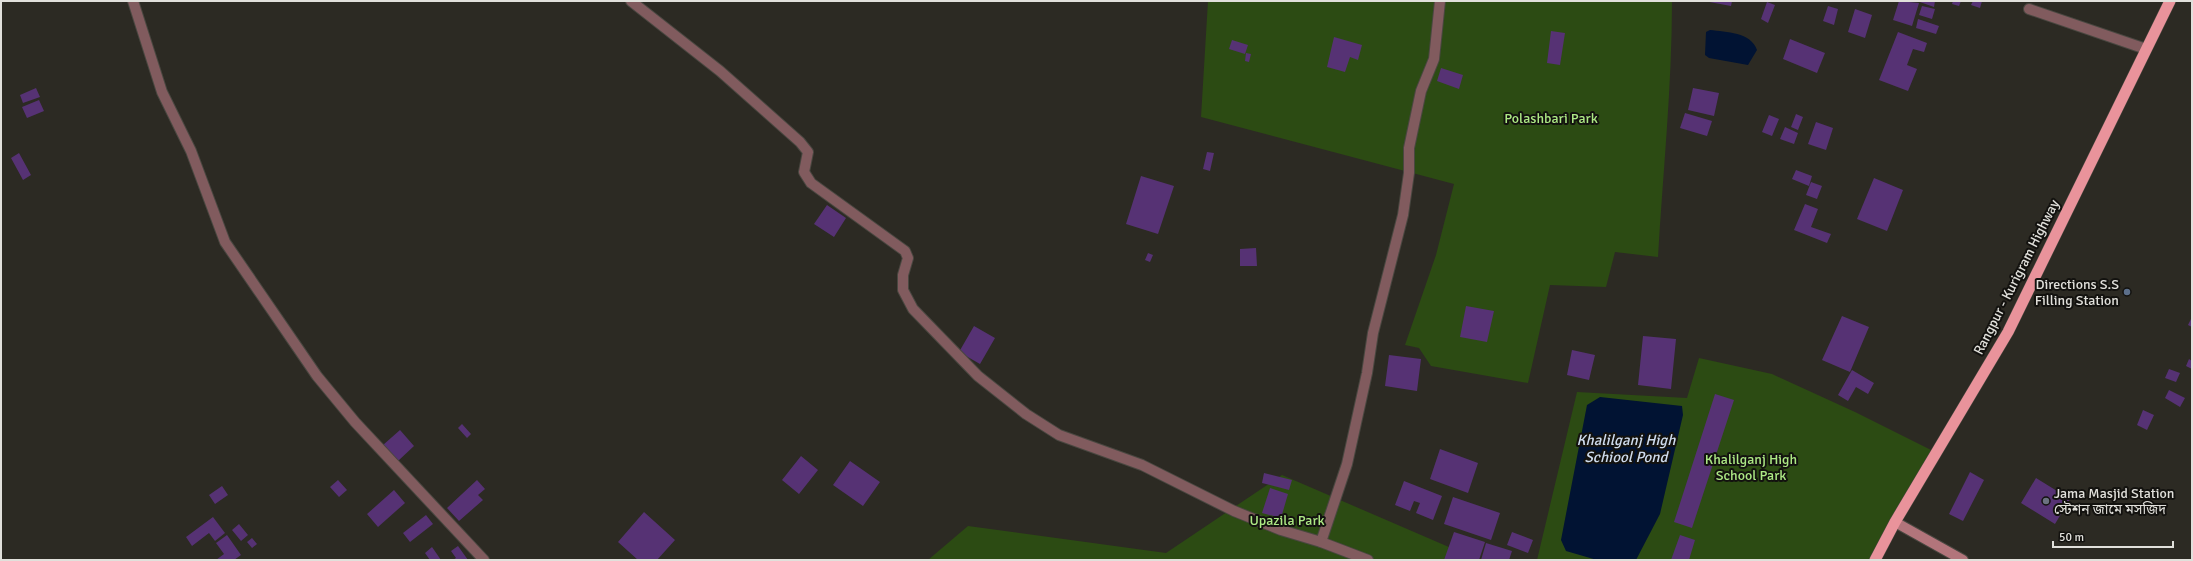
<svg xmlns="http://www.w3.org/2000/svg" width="2193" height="561" font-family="Signika,'Noto Sans Bengali',sans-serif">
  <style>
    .green { fill: #2c4b13 }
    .water { fill: #011333 }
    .building { fill: #563274 }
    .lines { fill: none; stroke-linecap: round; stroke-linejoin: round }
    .minor-casing { stroke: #494740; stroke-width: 12 }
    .tertiary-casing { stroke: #494740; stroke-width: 12 }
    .secondary-casing { stroke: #494740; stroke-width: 12 }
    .trunk-casing { stroke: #494740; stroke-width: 12 }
    .minor { stroke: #815b5e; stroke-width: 10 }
    .tertiary { stroke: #815b5e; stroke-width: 10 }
    .secondary { stroke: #b2757b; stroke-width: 10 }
    .trunk { stroke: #e9939b; stroke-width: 11 }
    .service-dot { fill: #5c6f8a; stroke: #13120f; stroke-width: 1.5 }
    .worship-dot { fill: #6b7280; stroke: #13120f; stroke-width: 1.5 }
    .labels { text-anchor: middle; stroke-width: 4; stroke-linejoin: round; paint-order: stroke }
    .park-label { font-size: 14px; fill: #ade985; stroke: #13120f }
    .street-label { font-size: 14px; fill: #e1e0db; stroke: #13120f }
    .poi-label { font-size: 14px; fill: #e1e0db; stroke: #13120f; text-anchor: end }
    .water-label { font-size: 15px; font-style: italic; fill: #cedbed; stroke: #13120f }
  </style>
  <rect width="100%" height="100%" fill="#2c2a23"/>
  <path class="green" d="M 1208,1 L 1672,1 C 1672,87 1663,172 1658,257 L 1615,252 L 1606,287 L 1550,285 L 1528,383 L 1431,366 L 1419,348 L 1405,345 L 1436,255 L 1454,184 L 1201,117 Z
    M 1699,358 L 1772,374 L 1855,412 L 1931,450 L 1881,560 L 1537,560 L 1577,392 L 1687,398 Z
    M 1282,475 L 1479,560 L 928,560 L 968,526 L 1166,553 Z"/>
  <path class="water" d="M 1710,30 C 1726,32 1751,32 1757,50 L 1748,65 L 1709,58 L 1705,55 L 1706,32 Z
    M 1600,397 L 1682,406 L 1683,415 L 1660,514 L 1636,560 L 1597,560 L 1566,551 L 1561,540 L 1587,405 Z"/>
  <path class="building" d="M 1704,1 L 1732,1 L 1731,6 Z
    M 1899,1 L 1919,3 L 1912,26 L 1893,20 Z
    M 1917,1 L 1935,1 L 1934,7 Z
    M 1953,1 L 1961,1 L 1959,6 L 1952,4 Z
    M 1973,1 L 1982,1 L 1980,8 L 1971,5 Z
    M 1767,2 L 1775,5 L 1768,23 L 1761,19 Z
    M 1828,6 L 1838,9 L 1834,25 L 1823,21 Z
    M 1922,6 L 1935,9 L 1932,19 L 1919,15 Z
    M 1855,9 L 1872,15 L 1865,38 L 1848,32 Z
    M 1918,19 L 1939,26 L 1936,34 L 1916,28 Z
    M 1551,31 L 1565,33 L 1560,65 L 1547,63 Z
    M 1898,32 L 1927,43 L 1924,52 L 1913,49 L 1907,65 L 1917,69 L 1908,91 L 1879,80 Z
    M 1334,37 L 1362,45 L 1358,60 L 1350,57 L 1345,72 L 1327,67 Z
    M 1790,39 L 1825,53 L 1817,73 L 1783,59 Z
    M 1232,40 L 1248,45 L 1245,54 L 1229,49 Z
    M 1246,53 L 1251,54 L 1249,62 L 1245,61 Z
    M 1441,68 L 1463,75 L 1459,89 L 1437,81 Z
    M 36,88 L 40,97 L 23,103 L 20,95 Z
    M 1693,88 L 1719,93 L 1714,116 L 1688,110 Z
    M 39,100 L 44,111 L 27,118 L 22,107 Z
    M 1685,113 L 1712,121 L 1707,136 L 1680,128 Z
    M 1796,114 L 1803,117 L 1798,130 L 1791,127 Z
    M 1769,115 L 1779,119 L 1772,136 L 1762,132 Z
    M 1816,122 L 1833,128 L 1826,150 L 1808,144 Z
    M 1785,127 L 1798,133 L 1794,144 L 1780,139 Z
    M 1207,152 L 1214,153 L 1210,171 L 1203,169 Z
    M 19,153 L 31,175 L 23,180 L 11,158 Z
    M 1796,170 L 1812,176 L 1809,186 L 1792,179 Z
    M 1141,176 L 1174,186 L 1158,234 L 1126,224 Z
    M 1874,178 L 1903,190 L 1887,231 L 1857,219 Z
    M 1811,182 L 1822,186 L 1817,199 L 1806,195 Z
    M 1805,204 L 1818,209 L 1811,227 L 1831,234 L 1827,243 L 1794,230 Z
    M 827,205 L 846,218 L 834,237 L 814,224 Z
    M 1256,248 L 1257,266 L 1240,266 L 1240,249 Z
    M 1148,253 L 1153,255 L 1150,262 L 1145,260 Z
    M 1466,306 L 1494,311 L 1487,342 L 1460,337 Z
    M 1842,316 L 1869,327 L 1850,372 L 1822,360 Z
    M 2192,317 L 2192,327 L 2188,325 Z
    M 974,326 L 995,338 L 980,364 L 959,352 Z
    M 1643,336 L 1676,339 L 1671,389 L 1638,385 Z
    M 1572,350 L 1595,355 L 1589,380 L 1567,375 Z
    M 1389,355 L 1421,359 L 1417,391 L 1385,386 Z
    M 2189,359 L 2192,361 L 2192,369 L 2186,366 Z
    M 2169,369 L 2180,373 L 2176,382 L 2165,378 Z
    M 1852,370 L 1874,383 L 1868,394 L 1856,387 L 1848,401 L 1838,395 Z
    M 2169,390 L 2185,398 L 2180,407 L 2165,398 Z
    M 1715,394 L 1734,400 L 1692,528 L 1674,522 Z
    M 2143,410 L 2154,415 L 2147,430 L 2137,425 Z
    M 462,424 L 471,434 L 467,438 L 458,428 Z
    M 400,430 L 414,446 L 398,461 L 383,445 Z
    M 1440,449 L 1478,463 L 1468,493 L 1430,479 Z
    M 801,456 L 818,470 L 799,494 L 782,480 Z
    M 850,461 L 880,482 L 863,506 L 833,485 Z
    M 1970,472 L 1984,480 L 1963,521 L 1949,514 Z
    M 1264,473 L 1292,480 L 1289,490 L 1262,483 Z
    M 2036,478 L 2070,499 L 2055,524 L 2021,503 Z
    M 338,480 L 347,490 L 339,497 L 330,487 Z
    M 477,480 L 485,489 L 478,495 L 483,500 L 459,521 L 447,508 Z
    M 1404,481 L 1442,496 L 1433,520 L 1416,513 L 1420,503 L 1414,501 L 1410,511 L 1395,505 Z
    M 222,486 L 228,495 L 215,504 L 209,495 Z
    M 1270,488 L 1288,494 L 1281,518 L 1262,513 Z
    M 394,490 L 405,503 L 378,527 L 367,514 Z
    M 1453,497 L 1500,513 L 1491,540 L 1444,524 Z
    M 644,512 L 675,540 L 657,560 L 638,560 L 618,542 Z
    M 426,515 L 433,524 L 410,542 L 403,533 Z
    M 213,517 L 225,533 L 215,541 L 209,533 L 192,546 L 186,537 Z
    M 239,524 L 248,535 L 241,541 L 232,530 Z
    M 1454,532 L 1485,542 L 1479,560 L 1444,560 Z
    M 1512,532 L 1533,540 L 1528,553 L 1507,545 Z
    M 227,535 L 241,555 L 234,560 L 216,560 L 224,554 L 216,543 Z
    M 1680,535 L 1695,540 L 1689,560 L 1671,560 Z
    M 252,538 L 257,544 L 252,548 L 247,542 Z
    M 1486,543 L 1512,551 L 1509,560 L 1481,560 Z
    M 458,546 L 468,560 L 453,560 L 456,558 L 451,551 Z
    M 432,547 L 441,560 L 430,560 L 425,553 Z"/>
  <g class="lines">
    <g class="minor-casing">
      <path id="minor" d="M 133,1 L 162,92 L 191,151 L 225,242 L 317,376 L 355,422 L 484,560
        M 2029,9 L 2146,49
        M 1321,542 L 1347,464 L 1367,373 L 1373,333 L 1403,215 L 1409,173 L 1409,148 L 1421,91 L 1434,59 L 1440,1"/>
    </g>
    <g class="tertiary-casing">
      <path id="tertiary" d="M 631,1 L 720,71 L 800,142 L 808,152 L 804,172 L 811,183 L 905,251 L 908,258 L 903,275 L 903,290 L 913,309 L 978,376 L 1026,414 L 1059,435 L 1142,465 L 1234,511 L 1281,530 L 1321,542 L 1368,560"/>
    </g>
    <g class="secondary-casing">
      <path id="secondary" d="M 1895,522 L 1963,560"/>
    </g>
    <g class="trunk-casing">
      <path id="trunk" d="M 1875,560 L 1895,522 L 2008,332 L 2170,1"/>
    </g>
    <use href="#minor" class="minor"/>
    <use href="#tertiary" class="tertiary"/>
    <use href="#secondary" class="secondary"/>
    <use href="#trunk" class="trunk"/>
  </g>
  <circle class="service-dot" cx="2127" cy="292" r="4"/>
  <circle class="worship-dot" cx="2046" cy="501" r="4"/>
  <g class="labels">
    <g class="park-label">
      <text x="1551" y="123">Polashbari Park</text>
      <text x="1751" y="464">Khalilganj High<tspan x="1751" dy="16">School Park</tspan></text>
      <text x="1287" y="525">Upazila Park</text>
    </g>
    <g class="street-label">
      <text transform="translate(2016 277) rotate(-63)" y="5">Rangpur - Kurigram Highway</text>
    </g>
    <g class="poi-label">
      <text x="2119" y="289">Directions S.S<tspan x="2119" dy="16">Filling Station</tspan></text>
      <text x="2054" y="498" text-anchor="start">Jama Masjid Station<tspan x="2054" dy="16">স্টেশন জামে মসজিদ</tspan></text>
    </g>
    <g class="water-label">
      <text x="1626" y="445">Khalilganj High<tspan x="1626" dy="17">Schiool Pond</tspan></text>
    </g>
  </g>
  <rect width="2193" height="561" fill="none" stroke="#e1e0db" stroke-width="4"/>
  <path d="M2053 541v6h120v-6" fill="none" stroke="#e1e0db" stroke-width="2"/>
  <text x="2059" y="541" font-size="12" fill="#e1e0db" stroke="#13120f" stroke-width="3" paint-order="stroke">50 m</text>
</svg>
